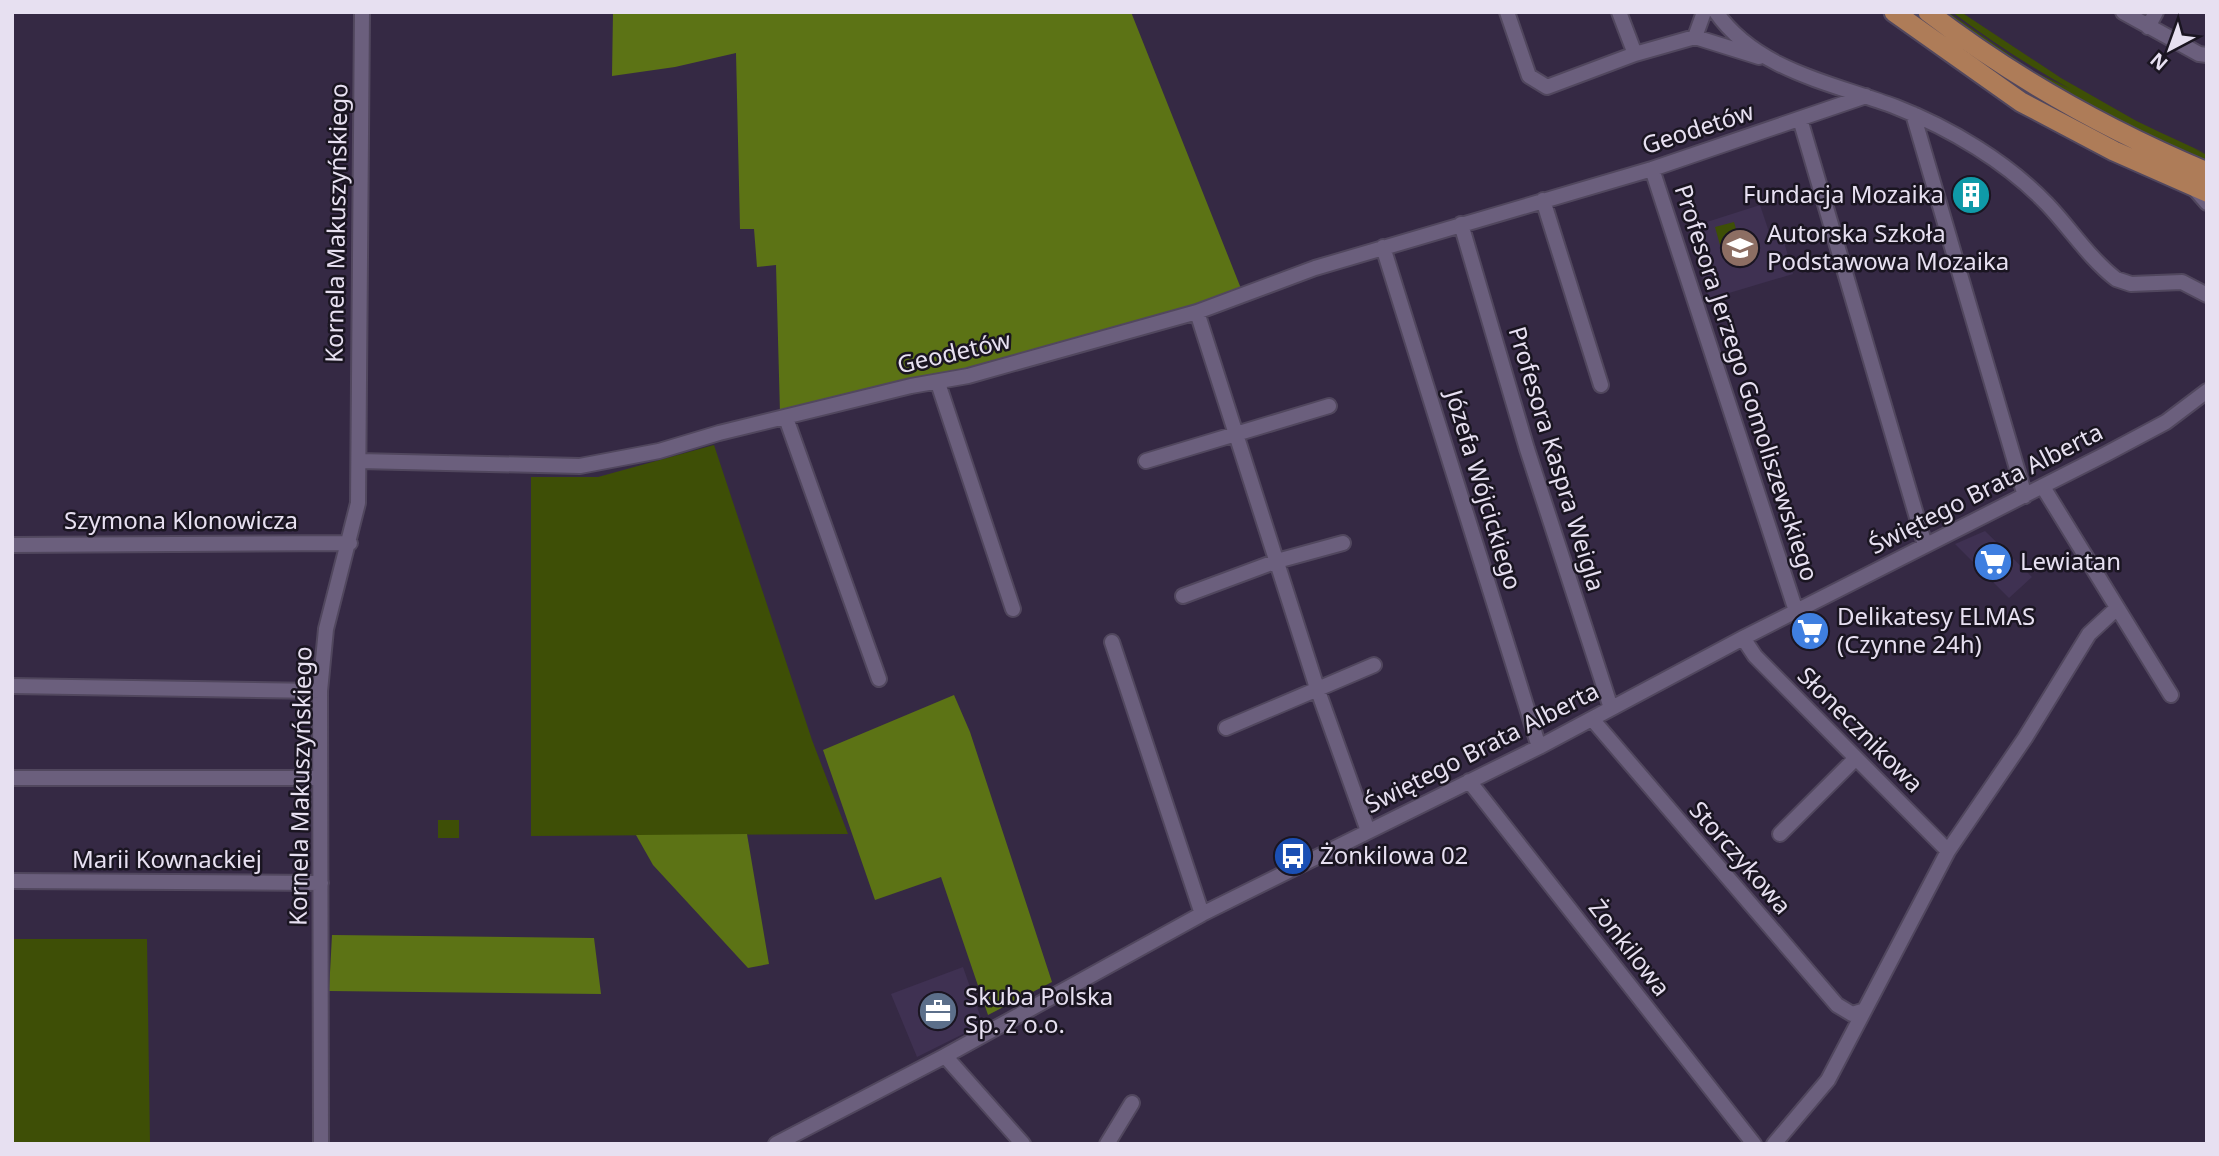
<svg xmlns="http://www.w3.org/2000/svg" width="2219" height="1156" font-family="'Noto Sans',sans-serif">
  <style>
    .built { fill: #3f3152 }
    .green { fill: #3e4f06 }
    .forest { fill: #5c7315 }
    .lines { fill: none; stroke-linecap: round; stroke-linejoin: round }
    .minor-casing { stroke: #51475e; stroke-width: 18 }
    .major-casing { stroke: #51475e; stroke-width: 23 }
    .minor { stroke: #6b5f7d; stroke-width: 14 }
    .major { stroke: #ae7c58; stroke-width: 19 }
    .labels { text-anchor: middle; stroke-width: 5; stroke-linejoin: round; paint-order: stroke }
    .street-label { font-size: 24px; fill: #e7e0f1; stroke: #1a1521 }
    .poi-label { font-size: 24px; fill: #e7e0f1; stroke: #1a1521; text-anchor: start }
  </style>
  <rect width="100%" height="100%" fill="#352944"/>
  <path class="built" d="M 1760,205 L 1772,241 L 1783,238 L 1793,274 L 1709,299 L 1688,228 Z
    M 1985,531 L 2032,577 L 2009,598 L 1955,544 Z
    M 963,967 L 983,1024 L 917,1057 L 891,994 Z"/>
  <path class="green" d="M 1937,12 L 1948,12 L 2033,71 L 2207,155 L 2207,161 C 2109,122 2024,70 1937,12 Z
    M 1952,12 L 1961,12 L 2061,78 L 2140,123 L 2207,154 C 2116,118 2029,70 1952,12 Z
    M 1734,222 L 1739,239 L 1720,245 L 1715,227 Z
    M 714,445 L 812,740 L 848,834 L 531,836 L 531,477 L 598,477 Z
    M 438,820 L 459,820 L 459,838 L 438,838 Z
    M 12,939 L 147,939 L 150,1144 L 12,1144 Z"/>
  <path class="forest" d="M 613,12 L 1131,12 L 1242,291 L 1013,360 L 780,413 L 776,265 L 757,267 L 754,229 L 740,229 L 736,53 L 675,67 L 612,76 Z
    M 954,695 L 970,732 L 1052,982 L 988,1015 L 941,877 L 875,900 L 823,750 Z
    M 747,834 L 769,964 L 748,968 L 653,865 L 636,835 Z
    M 332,935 L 594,938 L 601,994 L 329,991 Z"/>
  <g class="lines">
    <g class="minor-casing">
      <path id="minor" d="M 1507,12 L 1529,76 L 1547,87 L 1635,54 L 1695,37 L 1759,57
        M 1619,12 L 1635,54
        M 1716,12 C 1757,71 1833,83 1896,107 C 1950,128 2007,162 2047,204 C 2070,228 2089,258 2116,279 L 2131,284 L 2182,282 L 2207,295
        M 2123,12 L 2199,54 L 2207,55
        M 2148,27 L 2156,12
        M 1695,37 L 1704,12
        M 1913,114 L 2025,496
        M 1800,119 L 1925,545
        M 1652,169 L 1796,611
        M 2193,187 L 2207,203
        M 1543,200 L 1601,385
        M 1461,224 L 1527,449 L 1611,708
        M 1383,247 L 1539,747
        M 1197,312 L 1317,688 L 1368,831
        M 938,383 L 1013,609
        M 786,418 L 879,679
        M 359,461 L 580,466 L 659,451 L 719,433 L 911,386 L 968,376 L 1197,312 L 1315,268 L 1652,169 L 1866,96
        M 1146,461 L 1329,406
        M 2043,487 L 2171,695
        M 12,545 L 350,543
        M 1183,596 L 1277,561 L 1343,543
        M 1743,638 L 1755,656 L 1948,851
        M 1112,642 L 1202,914
        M 12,686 L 320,691
        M 1592,719 L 1837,1005 L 1852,1014 L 1862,1011
        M 1226,728 L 1374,665
        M 12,778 L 319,778
        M 1469,781 L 1754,1144
        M 1780,834 L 1856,758
        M 12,881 L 321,883
        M 945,1056 L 1023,1144
        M 321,1144 L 320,691 L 326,629 L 358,503 L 362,12
        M 776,1144 L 945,1056 L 1202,914 L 1539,747 L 1743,638 L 2106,454 L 2166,422 L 2207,391
        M 1107,1144 L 1132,1103
        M 1774,1144 L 1828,1080 L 1948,851 L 2025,738 L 2089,634 L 2117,608"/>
    </g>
    <g class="major-casing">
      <path id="major" d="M 1894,12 L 2021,102 L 2114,151 L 2207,192
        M 1928,12 C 2014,78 2107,130 2207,172"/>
    </g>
    <use href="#minor" class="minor"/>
    <use href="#major" class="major"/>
  </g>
  <defs>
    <g id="building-disc" transform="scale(2.0125)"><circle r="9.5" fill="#0f9aa8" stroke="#1a1521"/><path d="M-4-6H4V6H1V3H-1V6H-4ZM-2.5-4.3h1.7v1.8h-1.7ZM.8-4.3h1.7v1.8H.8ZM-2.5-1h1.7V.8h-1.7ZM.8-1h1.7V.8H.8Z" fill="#fff"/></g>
    <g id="school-disc" transform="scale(2.0125)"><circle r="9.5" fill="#8d6e63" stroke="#1a1521"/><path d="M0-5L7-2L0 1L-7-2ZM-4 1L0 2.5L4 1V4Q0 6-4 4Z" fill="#fff"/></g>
    <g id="supermarket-disc" transform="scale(2.0125)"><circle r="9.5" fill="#3f7fe0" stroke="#1a1521"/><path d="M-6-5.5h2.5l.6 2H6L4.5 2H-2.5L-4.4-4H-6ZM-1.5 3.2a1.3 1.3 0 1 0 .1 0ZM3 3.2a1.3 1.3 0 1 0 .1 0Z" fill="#fff"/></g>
    <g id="bus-disc" transform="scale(2.0125)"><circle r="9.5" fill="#1a4fb4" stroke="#1a1521"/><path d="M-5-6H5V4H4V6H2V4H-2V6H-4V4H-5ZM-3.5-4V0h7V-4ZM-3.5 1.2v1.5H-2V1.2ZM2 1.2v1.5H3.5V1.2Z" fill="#fff"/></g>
    <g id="office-disc" transform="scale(2.0125)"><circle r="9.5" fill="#5c6f8a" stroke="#1a1521"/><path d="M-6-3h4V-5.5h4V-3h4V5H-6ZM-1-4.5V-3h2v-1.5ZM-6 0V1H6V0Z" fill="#fff"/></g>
  </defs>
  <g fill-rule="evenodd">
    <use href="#building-disc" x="1971" y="195"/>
    <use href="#school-disc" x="1740" y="248"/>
    <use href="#supermarket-disc" x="1993" y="562"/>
    <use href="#supermarket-disc" x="1810" y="631"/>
    <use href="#bus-disc" x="1293" y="856"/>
    <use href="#office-disc" x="938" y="1011"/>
  </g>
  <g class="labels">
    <g class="street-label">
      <text transform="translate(1698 129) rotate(-18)" y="8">Geodetów</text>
      <text transform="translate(337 223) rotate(-89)" y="8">Kornela Makuszyńskiego</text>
      <text transform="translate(954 353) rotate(-13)" y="8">Geodetów</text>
      <text transform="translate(1746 383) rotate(72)" y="8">Profesora Jerzego Gomoliszewskiego</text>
      <text transform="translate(1556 459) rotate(73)" y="8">Profesora Kaspra Weigla</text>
      <text transform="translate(1986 489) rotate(-27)" y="8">Świętego Brata Alberta</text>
      <text transform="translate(1483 490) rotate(73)" y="8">Józefa Wójcickiego</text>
      <text x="181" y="529">Szymona Klonowicza</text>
      <text transform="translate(1860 730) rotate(45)" y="8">Słonecznikowa</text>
      <text transform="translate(1482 748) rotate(-27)" y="8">Świętego Brata Alberta</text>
      <text transform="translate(301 786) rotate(-89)" y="8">Kornela Makuszyńskiego</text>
      <text transform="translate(1740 858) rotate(49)" y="8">Storczykowa</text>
      <text x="167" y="868">Marii Kownackiej</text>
      <text transform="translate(1629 948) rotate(52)" y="8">Żonkilowa</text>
    </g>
    <g class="poi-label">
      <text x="1944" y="203" text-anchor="end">Fundacja Mozaika</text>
      <text x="1767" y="242">Autorska Szkoła<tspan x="1767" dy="28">Podstawowa Mozaika</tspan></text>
      <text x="2020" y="570">Lewiatan</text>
      <text x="1837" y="625">Delikatesy ELMAS<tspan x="1837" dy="28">(Czynne 24h)</tspan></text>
      <text x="1320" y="864">Żonkilowa 02</text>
      <text x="965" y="1005">Skuba Polska<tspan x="965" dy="28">Sp. z o.o.</tspan></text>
    </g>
  </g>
  <rect width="2219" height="1156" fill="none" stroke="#e7e0f1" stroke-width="28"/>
  <g transform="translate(2170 49) rotate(221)" stroke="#1a1521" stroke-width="5" paint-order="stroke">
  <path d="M0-5L12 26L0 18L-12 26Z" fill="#e7e0f1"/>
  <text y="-10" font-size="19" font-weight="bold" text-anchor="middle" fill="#e7e0f1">N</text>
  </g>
</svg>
